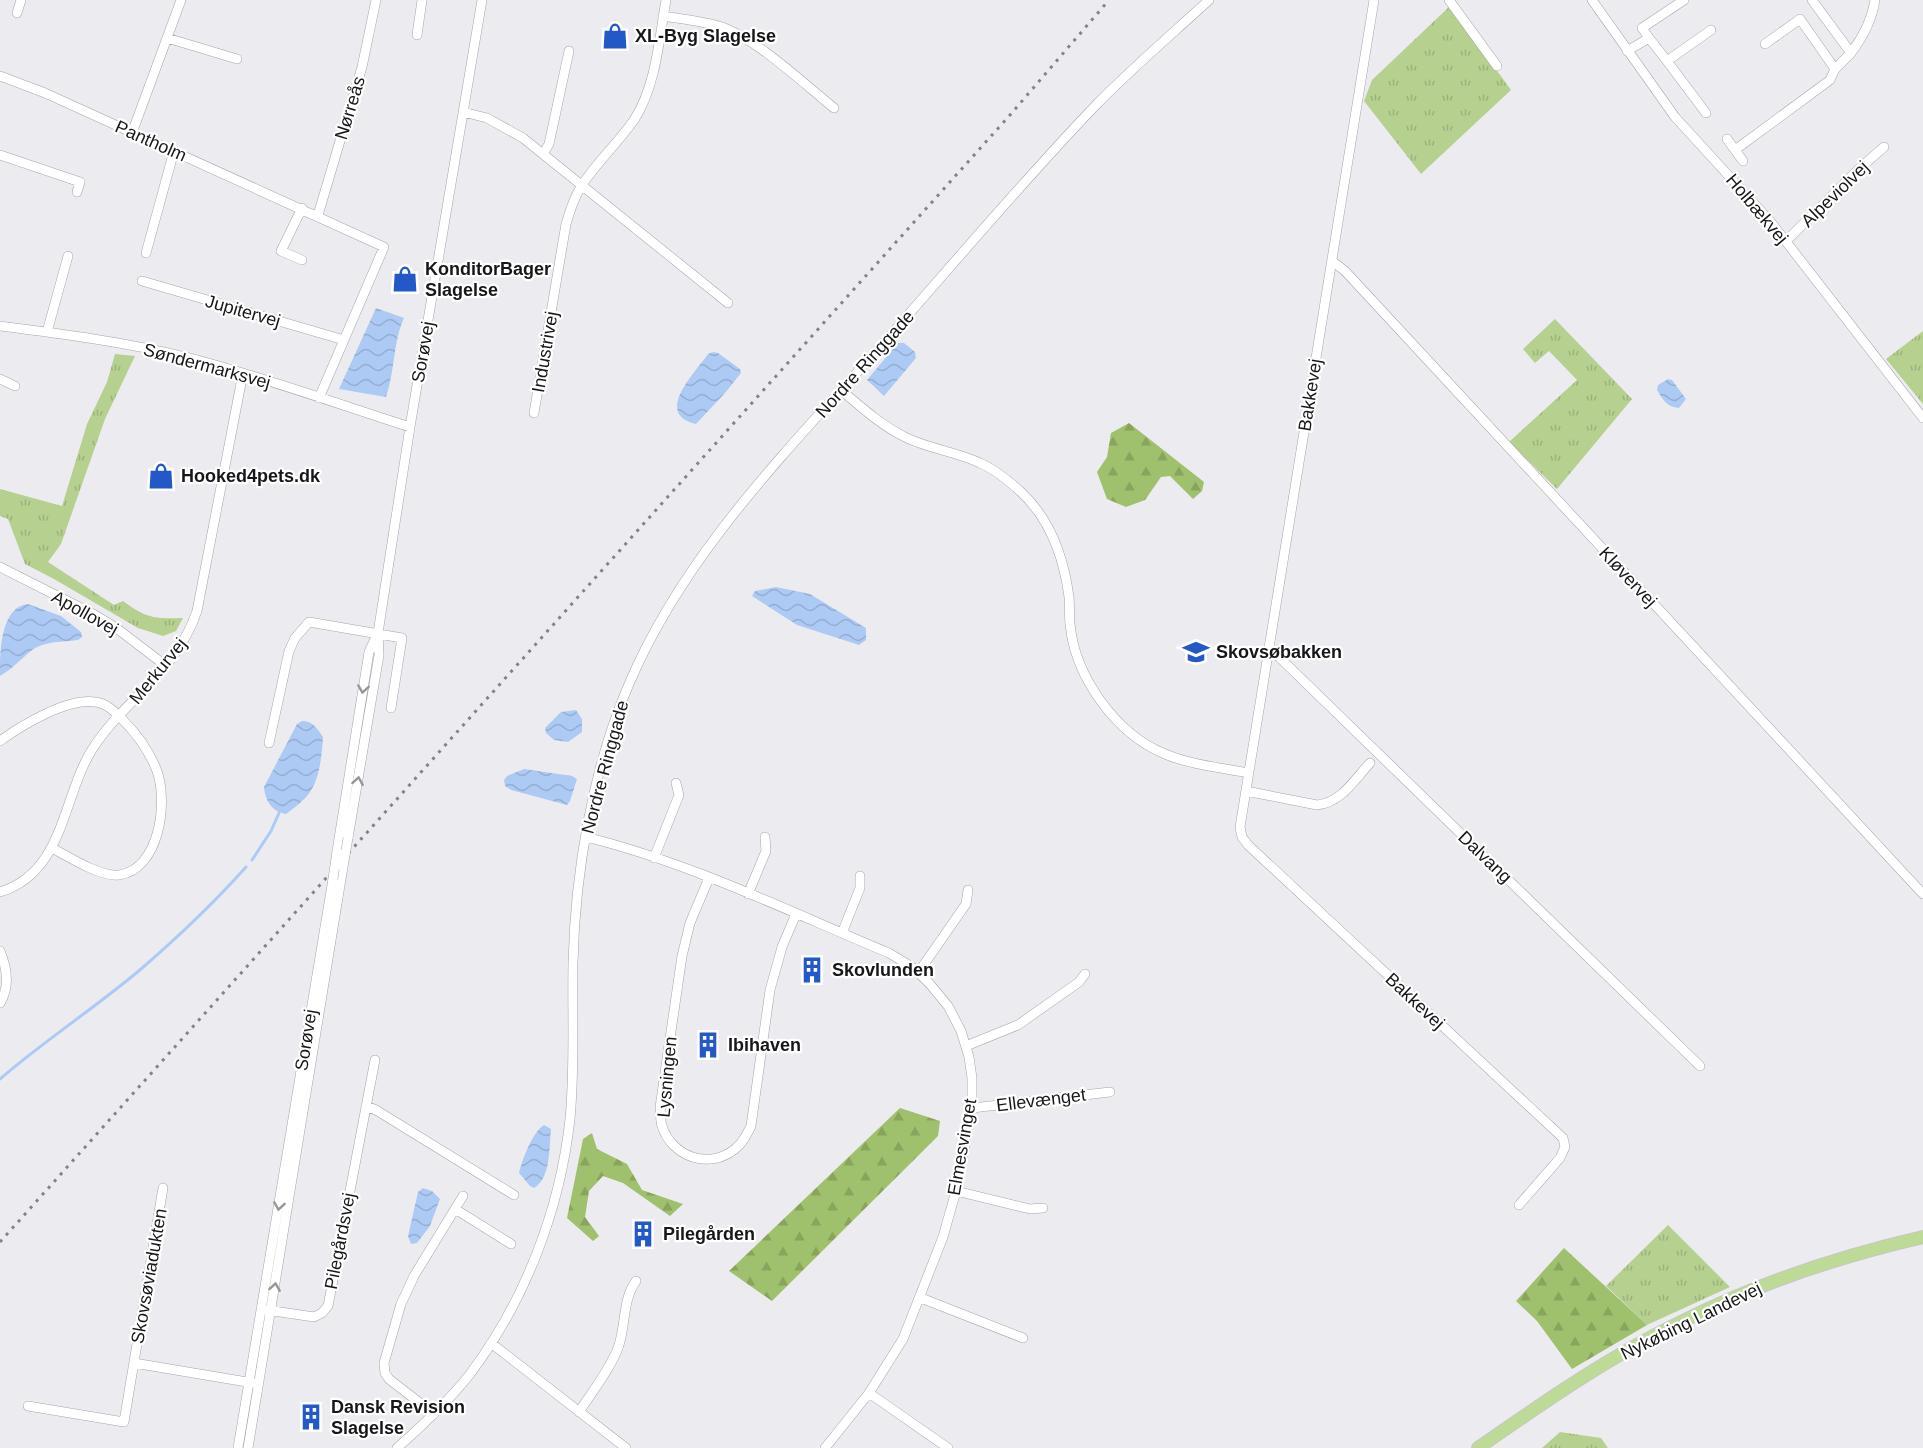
<svg xmlns="http://www.w3.org/2000/svg" width="1923" height="1448" font-family="Helvetica,sans-serif">
  <style>
    .grass { fill: url(#grass-tufts) }
    .forest { fill: url(#forest-firs) }
    .water { fill: url(#water-waves) }
    .lines { fill: none; stroke-linecap: round; stroke-linejoin: round }
    .stream { stroke: #adcaf5; stroke-width: 3 }
    .minor-casing { stroke: #a5a5a9; stroke-width: 10 }
    .major-casing { stroke: #c7c7c8; stroke-width: 14 }
    .minor { stroke: #fff; stroke-width: 9 }
    .major { stroke: #bdda96; stroke-width: 12 }
    .rail { stroke: #838386; stroke-width: 3; stroke-dasharray: 3 6; stroke-linecap: butt }
    .minor-bridge-casing { stroke: #a5a5a9; stroke-width: 10; stroke-linecap: butt }
    .minor-bridge { stroke: #fff; stroke-width: 9 }
    .oneway { stroke: #979697 }
    .labels { text-anchor: middle; stroke-width: 4.5; stroke-linejoin: round; paint-order: stroke }
    .poi-label { font-size: 18px; font-weight: bold; fill: #171618; stroke: #fff; text-anchor: start }
    .street-label { font-size: 18px; fill: #171618; stroke: #fff }
  </style>
  <defs>
    <pattern id="grass-tufts" width="24" height="20" patternUnits="userSpaceOnUse" patternTransform="scale(1.5)"><rect width="24" height="20" fill="#b6d090"/><path d="M3 7l-1-3M5 7V3M7 7l1-3M15 17l-1-3M17 17v-4M19 17l1-3" fill="none" stroke="#9cb27b"/></pattern>
    <pattern id="forest-firs" width="22" height="20" patternUnits="userSpaceOnUse" patternTransform="scale(1.5)"><rect width="22" height="20" fill="#9fc06c"/><path d="M5 1l3.5 6h-7zM16 11l3.5 6h-7z" fill="#88a45d"/></pattern>
    <pattern id="water-waves" width="16" height="10" patternUnits="userSpaceOnUse" patternTransform="scale(1.5)"><rect width="16" height="10" fill="#adcaf5"/><path d="M0 5q4-4 8 0t8 0" fill="none" stroke="#94add1"/></pattern>
  </defs>
  <rect width="100%" height="100%" fill="#ececf0"/>
  <path class="grass" d="M 1450,6 L 1511,90 L 1421,174 L 1364,101 L 1372,80 Z
    M 1555,319 L 1632,399 L 1557,489 L 1509,442 L 1577,380 L 1549,351 L 1535,363 L 1523,349 Z
    M 1923,331 L 1923,404 L 1886,359 Z
    M 115,354 L 135,356 L 105,419 L 61,544 L 48,562 L 114,605 L 123,601 C 146,618 154,619 183,618 L 176,631 L 163,636 L 138,628 L 54,579 L 25,564 L 8,519 L 0,516 L 0,489 L 62,506 L 87,424 L 107,382 Z
    M 1668,1225 L 1730,1287 L 1647,1325 L 1606,1286 Z
    M 1560,1432 L 1601,1438 L 1608,1448 L 1542,1448 Z"/>
  <path class="forest" d="M 1129,423 L 1204,482 L 1202,491 L 1193,499 L 1170,476 L 1161,477 L 1145,500 L 1126,507 L 1107,499 L 1097,472 L 1107,457 L 1111,433 Z
    M 900,1108 L 940,1121 L 938,1136 L 772,1301 L 729,1271 Z
    M 592,1133 L 597,1149 L 627,1164 L 642,1190 L 683,1204 L 670,1216 L 623,1183 L 603,1176 L 589,1191 L 585,1217 L 599,1236 L 593,1241 L 567,1218 L 583,1139 Z
    M 1564,1248 L 1647,1325 L 1572,1369 L 1537,1321 L 1516,1301 Z"/>
  <path class="water" d="M 376,308 L 404,318 C 393,342 395,371 386,397 L 339,389 Z
    M 898,343 L 904,343 L 915,352 L 916,358 L 884,396 L 867,380 Z
    M 713,352 L 718,353 L 740,369 L 741,373 L 725,393 L 696,424 C 653,414 695,373 708,354 Z
    M 1668,379 L 1672,380 L 1686,399 L 1679,408 C 1667,407 1663,400 1657,390 L 1658,385 Z
    M 776,587 L 810,594 L 866,628 L 866,640 L 859,645 L 797,625 L 752,596 L 755,591 Z
    M 28,604 L 61,616 L 81,632 L 82,637 L 78,640 C 63,642 43,641 31,651 C 20,660 12,669 0,676 C 0,653 0,607 28,604 Z
    M 576,710 L 582,719 L 582,732 L 568,742 L 554,740 L 546,733 L 545,728 L 561,712 Z
    M 302,721 C 313,721 317,728 323,737 C 322,753 320,778 310,792 C 304,801 294,808 286,814 C 272,812 265,800 264,787 L 297,724 Z
    M 524,769 L 572,776 L 577,779 L 570,801 L 567,805 L 511,790 L 505,786 L 504,780 L 507,776 Z
    M 544,1125 L 551,1129 C 549,1148 551,1178 534,1188 L 530,1186 L 519,1173 C 522,1160 533,1131 544,1125 Z
    M 423,1188 L 432,1191 L 440,1199 L 430,1226 L 417,1243 L 411,1244 L 408,1236 L 418,1192 Z"/>
  <g class="lines">
    <path class="stream" d="M 252,860 L 271,831 L 279,813
      M 0,1079 C 45,1040 95,1008 141,969 C 178,937 213,904 246,867"/>
    <g class="minor-casing">
      <path id="minor" d="M 1374,0 L 1240,827 L 1242,837 L 1248,845 L 1563,1138 L 1565,1147 L 1560,1158 L 1519,1205
        M 1449,0 L 1497,66
        M 1592,0 L 1675,117 L 1770,221 L 1923,418
        M 1812,0 L 1851,53 C 1863,37 1872,20 1875,0
        M 17,13 L 21,0
        M 663,16 C 683,19 703,21 722,27 C 758,40 803,83 834,108
        M 417,35 L 422,0
        M 167,38 L 237,59
        M 1649,38 L 1642,28 L 1684,0
        M 1765,44 L 1800,19 L 1835,69
        M 1627,51 L 1649,38 L 1667,61 L 1711,30
        M 1667,61 L 1706,113
        M 0,76 L 45,93 L 384,247 L 319,398
        M 463,112 L 487,118 L 523,138 L 728,303
        M 132,133 L 181,0
        M 1727,139 L 1743,161
        M 1735,150 L 1830,80 L 1835,69 L 1851,53
        M 543,154 L 549,144 L 569,51
        M 0,155 L 80,182 L 77,192
        M 302,208 L 281,251 L 302,260
        M 318,215 L 362,67 L 376,0
        M 1786,241 L 1859,169 L 1884,147
        M 146,253 L 174,151
        M 1332,261 L 1345,271 L 1923,894
        M 142,281 L 344,340
        M 0,326 C 63,334 124,342 186,357 C 261,376 335,403 410,427
        M 47,332 L 68,256
        M 0,379 L 15,386
        M 841,390 C 862,408 882,426 907,438 C 930,449 957,452 980,463 C 994,469 1009,481 1021,492 C 1050,519 1064,559 1069,597 C 1070,606 1069,615 1070,624 C 1075,677 1116,734 1165,754 C 1191,765 1222,768 1249,773
        M 534,413 L 566,224 C 570,210 574,197 582,185 C 597,162 618,143 634,120 C 656,86 659,40 666,0
        M 0,567 L 95,615 L 115,627 L 166,666
        M 1268,650 L 1279,657 L 1700,1066
        M 0,741 C 22,725 67,698 95,702 C 106,703 114,711 122,719 C 137,734 149,750 157,771 C 168,802 160,869 119,875 C 100,877 69,857 52,848
        M 269,743 L 289,651 L 295,638 L 309,622 L 402,638 L 391,708
        M 1246,791 L 1317,805 C 1341,803 1355,779 1370,763
        M 586,837 C 691,863 790,912 889,953 L 912,967 L 929,983 L 948,1006 L 961,1031 L 969,1057 L 972,1078 L 972,1108 L 956,1191 L 943,1237 L 903,1339 L 869,1393 L 825,1448
        M 348,838 L 379,655 L 378,633 L 410,427 L 482,0
        M 337,851 L 369,652 L 377,635
        M 654,858 L 679,795 L 676,783
        M 709,878 L 690,923 L 682,956 L 660,1107 C 661,1113 660,1120 662,1126 C 672,1157 709,1170 735,1149 C 743,1143 747,1134 751,1126 L 770,990 L 782,947 L 796,914
        M 0,892 C 65,872 62,796 93,748 C 125,699 177,671 197,611 L 243,373
        M 748,894 L 766,851 L 765,837
        M 842,933 L 860,888 L 860,876
        M 0,951 C 7,968 10,987 0,1003
        M 918,973 L 966,904 L 968,890
        M 966,1046 L 1018,1025 L 1079,982 L 1085,974
        M 366,1106 L 376,1110 L 514,1195
        M 972,1108 L 1110,1092
        M 956,1191 L 1030,1209 L 1043,1208
        M 455,1209 L 463,1196
        M 921,1298 L 1023,1338
        M 267,1310 L 314,1317 L 322,1313 L 328,1306 L 375,1060
        M 491,1343 L 626,1448
        M 134,1363 L 253,1383
        M 869,1393 L 948,1448
        M 28,1406 L 124,1422 L 163,1188
        M 579,1412 C 592,1392 609,1371 618,1348 C 626,1327 622,1300 636,1281
        M 434,1414 L 389,1379 L 385,1373 L 384,1363 L 401,1304 L 414,1276 L 455,1209 L 511,1244
        M 238,1448 L 333,879
        M 248,1448 L 343,867
        M 397,1448 C 423,1425 449,1401 470,1374 C 525,1301 560,1210 570,1119 C 575,1067 572,1015 573,963 C 575,872 593,767 629,684 C 686,550 792,446 887,339 C 956,261 1023,181 1095,106 C 1131,69 1171,35 1209,0"/>
    </g>
    <g class="major-casing">
      <path id="major" d="M 1478,1448 C 1544,1402 1610,1356 1683,1321 C 1759,1283 1840,1256 1923,1237"/>
    </g>
    <use href="#minor" class="minor"/>
    <use href="#major" class="major"/>
    <path class="rail" d="M 0,1242 L 1010,115 L 1109,0"/>
    <g class="minor-bridge-casing">
      <path id="minor-bridge" d="M 343,867 L 348,838
        M 333,879 L 337,851"/>
    </g>
    <use href="#minor-bridge" class="minor-bridge"/>
  </g>
  <defs><path id="oneway-chevron" d="M-2-3.5L2.5 0L-2 3.5" fill="none" stroke-width="1.6" stroke-linecap="round" stroke-linejoin="round" transform="scale(1.5)"/></defs>
  <g class="oneway">
    <use href="#oneway-chevron" transform="translate(363 689) rotate(99)"/>
    <use href="#oneway-chevron" transform="translate(358 781) rotate(-80)"/>
    <use href="#oneway-chevron" transform="translate(279 1206) rotate(99)"/>
    <use href="#oneway-chevron" transform="translate(275 1287) rotate(-81)"/>
  </g>
  <defs>
    <g id="shop-bare" transform="scale(2.07)"><path d="M-5-2.5h2.3a2.7 3.5 0 0 1 5.4 0H5L5.5 6h-11ZM-1.5-2.5h3a1.5 2.3 0 0 0-3 0Z" fill="#2359c6" stroke="#fff" stroke-width="2.5" paint-order="stroke"/></g>
    <g id="school-bare" transform="scale(2.07)"><path d="M0-5L7-2L0 1L-7-2ZM-4 1L0 2.5L4 1V4Q0 6-4 4Z" fill="#2359c6" stroke="#fff" stroke-width="2.5" paint-order="stroke"/></g>
    <g id="building-bare" transform="scale(2.07)"><path d="M-4-6H4V6H1V3H-1V6H-4ZM-2.5-4.3h1.7v1.8h-1.7ZM.8-4.3h1.7v1.8H.8ZM-2.5-1h1.7V.8h-1.7ZM.8-1h1.7V.8H.8Z" fill="#2359c6" stroke="#fff" stroke-width="2.5" paint-order="stroke"/></g>
  </defs>
  <g fill-rule="evenodd">
    <use href="#shop-bare" x="615" y="36"/>
    <use href="#shop-bare" x="405" y="279"/>
    <use href="#shop-bare" x="161" y="476"/>
    <use href="#school-bare" x="1196" y="652"/>
    <use href="#building-bare" x="812" y="970"/>
    <use href="#building-bare" x="708" y="1045"/>
    <use href="#building-bare" x="643" y="1234"/>
    <use href="#building-bare" x="311" y="1417"/>
  </g>
  <g class="labels">
    <g class="poi-label">
      <text x="635" y="42">XL-Byg Slagelse</text>
      <text x="425" y="275">KonditorBager<tspan x="425" dy="21">Slagelse</tspan></text>
      <text x="181" y="482">Hooked4pets.dk</text>
      <text x="1216" y="658">Skovsøbakken</text>
      <text x="832" y="976">Skovlunden</text>
      <text x="728" y="1051">Ibihaven</text>
      <text x="663" y="1240">Pilegården</text>
      <text x="331" y="1413">Dansk Revision<tspan x="331" dy="21">Slagelse</tspan></text>
    </g>
    <g class="street-label">
      <text transform="translate(350 108) rotate(-73)" y="6">Nørreås</text>
      <text transform="translate(151 141) rotate(24)" y="6">Pantholm</text>
      <text transform="translate(1835 194) rotate(-44)" y="6">Alpeviolvej</text>
      <text transform="translate(1757 209) rotate(50)" y="6">Holbækvej</text>
      <text transform="translate(243 311) rotate(16)" y="6">Jupitervej</text>
      <text transform="translate(423 352) rotate(-80)" y="6">Sorøvej</text>
      <text transform="translate(545 352) rotate(-80)" y="6">Industrivej</text>
      <text transform="translate(865 364) rotate(-48)" y="6">Nordre Ringgade</text>
      <text transform="translate(207 366) rotate(15)" y="6">Søndermarksvej</text>
      <text transform="translate(1310 395) rotate(-81)" y="6">Bakkevej</text>
      <text transform="translate(1628 577) rotate(47)" y="6">Kløvervej</text>
      <text transform="translate(85 613) rotate(29)" y="6">Apollovej</text>
      <text transform="translate(158 671) rotate(-51)" y="6">Merkurvej</text>
      <text transform="translate(605 767) rotate(-75)" y="6">Nordre Ringgade</text>
      <text transform="translate(1485 857) rotate(44)" y="6">Dalvang</text>
      <text transform="translate(1415 1001) rotate(43)" y="6">Bakkevej</text>
      <text transform="translate(306 1040) rotate(-81)" y="6">Sorøvej</text>
      <text transform="translate(667 1077) rotate(-85)" y="6">Lysningen</text>
      <text transform="translate(1041 1100) rotate(-7)" y="6">Ellevænget</text>
      <text transform="translate(962 1147) rotate(-80)" y="6">Elmesvinget</text>
      <text transform="translate(340 1241) rotate(-79)" y="6">Pilegårdsvej</text>
      <text transform="translate(149 1276) rotate(-80)" y="6">Skovsøviadukten</text>
      <text transform="translate(1691 1321) rotate(-26)" y="6">Nykøbing Landevej</text>
    </g>
  </g>
</svg>
